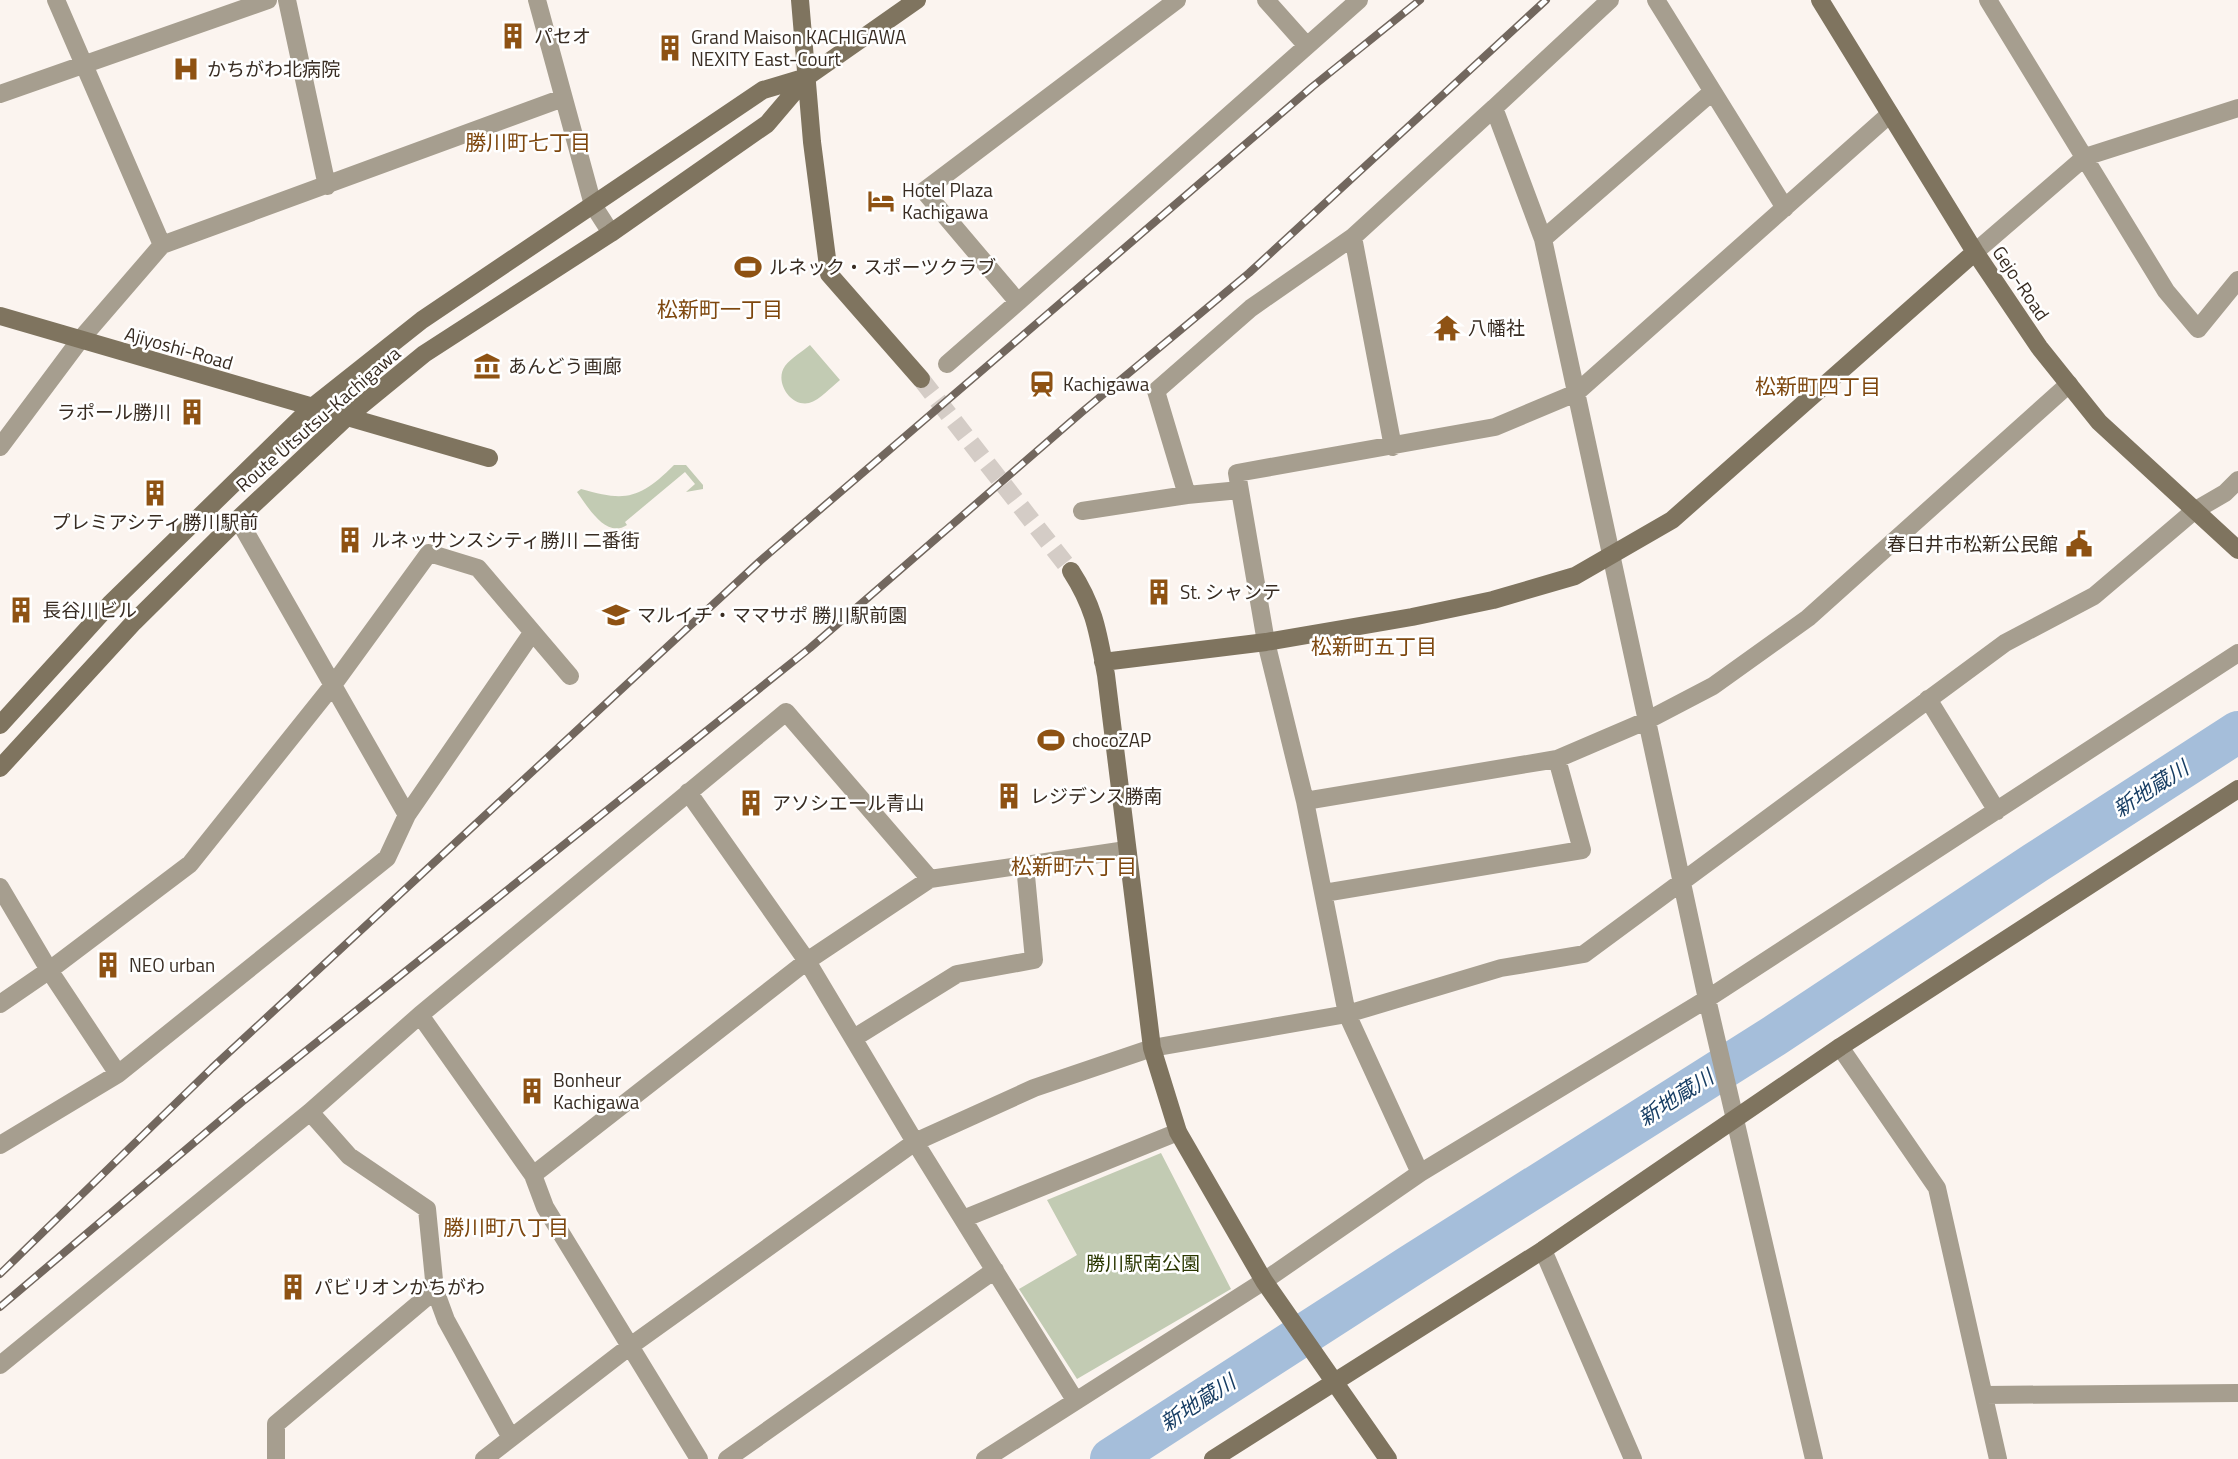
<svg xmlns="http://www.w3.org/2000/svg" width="2238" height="1459" font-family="'Titillium Web','Noto Sans JP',sans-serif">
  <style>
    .green { fill: #c2cbb3 }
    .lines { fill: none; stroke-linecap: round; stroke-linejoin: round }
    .river { stroke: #a5beda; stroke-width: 42 }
    .secondary-tunnel { stroke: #d4ccc6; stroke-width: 18; stroke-dasharray: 18 9; stroke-linecap: butt }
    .street { stroke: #a69e8f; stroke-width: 18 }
    .secondary { stroke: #7f745f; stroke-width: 18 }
    .rail-casing { stroke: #72675e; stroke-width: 8 }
    .rail { stroke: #fff; stroke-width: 5; stroke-dasharray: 16; stroke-linecap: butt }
    .labels { text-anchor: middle; stroke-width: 5; stroke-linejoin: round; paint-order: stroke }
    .poi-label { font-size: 19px; fill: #382c22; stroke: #fff; text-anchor: start }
    .street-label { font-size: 19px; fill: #382c22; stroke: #fff }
    .park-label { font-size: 19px; fill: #2a3700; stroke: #fff }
    .neighbourhood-label { font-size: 21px; fill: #7e470e; stroke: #fff }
    .water-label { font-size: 21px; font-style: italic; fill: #183e64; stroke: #fff }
  </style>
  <rect width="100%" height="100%" fill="#fbf4ef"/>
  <path class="green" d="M 810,345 L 840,380 C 831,387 820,400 809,403 C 790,407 774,381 785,366 C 791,358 803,351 810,345 Z
    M 674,465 L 686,465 L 703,485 L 703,489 L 686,492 L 695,484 L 685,472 L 625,522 L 627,525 C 606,539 588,507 577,492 L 581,489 C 626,502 640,499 674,465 Z
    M 1161,1153 L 1231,1289 L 1077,1379 L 1019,1289 L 1077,1255 L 1047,1200 Z"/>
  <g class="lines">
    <path class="river" d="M 1111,1459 L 1410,1266 L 1774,1036 L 2035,863 L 2238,732"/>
    <path class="secondary-tunnel" d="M 921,379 L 1071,571"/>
    <path class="street" d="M 56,0 L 162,245
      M 287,0 L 327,186
      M 537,0 L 593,205 L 611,233
      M 1177,0 L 924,191 L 1018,302 L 1359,0
      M 1266,0 L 1307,46
      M 1610,0 L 1494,108 L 1543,239 L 1707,999 L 1814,1459
      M 1656,0 L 1785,208
      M 1988,0 L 2166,291 L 2198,329 L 2238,280
      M 0,94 L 268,0
      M 1890,114 L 1576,393 L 1495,427 L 1237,473 L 1266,642 L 1305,801 L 1557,759 L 1648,720 L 1713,686 L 1808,618 L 2069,384
      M 1353,237 L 1393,447
      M 1543,239 L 1712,92
      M 1975,252 L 2085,157 L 2238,108
      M 947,364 L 1018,302
      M 0,447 L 80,340 L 162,245 L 563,98
      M 1187,495 L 1156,391 L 1251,308 L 1353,237 L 1494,108
      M 1082,511 L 1187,495 L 1240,490
      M 238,519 L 407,815
      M 1928,699 L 1997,811
      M 688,792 L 807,961 L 915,1142 L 1075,1400
      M 1305,801 L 1347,1014 L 1420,1173
      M 0,887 L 49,970 L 118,1074
      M 1324,893 L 1582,850 L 1557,759
      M 0,1004 L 51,969 L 190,864 L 333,685 L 429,553 L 478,568 L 570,676
      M 420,1015 L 786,712 L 930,879
      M 854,1038 L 957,974 L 1034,960 L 1025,865
      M 1840,1047 L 1937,1188 L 1998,1459
      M 310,1112 L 349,1156 L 427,1209 L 435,1290 L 446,1320 L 511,1438
      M 0,1145 L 118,1074 L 387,858 L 407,815 L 532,633
      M 533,1175 L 807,961 L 930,879 L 1126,850
      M 963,1219 L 1178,1132
      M 1543,1250 L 1633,1459
      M 0,1365 L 310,1112 L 420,1015 L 533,1175 L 545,1207 L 699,1459
      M 1985,1395 L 2238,1393
      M 276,1459 L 276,1424 L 435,1290
      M 484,1459 L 629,1347 L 915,1142 L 1034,1088 L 1152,1048 L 1347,1014 L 1501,968 L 1584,954 L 2005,643 L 2094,596 L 2194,511 L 2225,493 L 2238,480
      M 727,1459 L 995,1270
      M 985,1459 L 1264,1281 L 1420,1173 L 1707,999 L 2238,653"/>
    <path class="secondary" d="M 800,0 L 812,142 L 829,274 L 921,379
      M 1820,0 L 1975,252 L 2039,347 L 2099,422 L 2238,550
      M 0,316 L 489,458
      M 1071,571 C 1095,608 1098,633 1106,675 L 1152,1048 L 1178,1132 L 1264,1281 L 1388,1459
      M 1103,662 L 1266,642 L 1412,617 L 1493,600 L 1575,576 L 1672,520 L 1975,252
      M 0,725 L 110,604 L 311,408 L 422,320 L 763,90 L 807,77
      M 0,768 L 134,622 L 238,519 L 347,417 L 424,354 L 611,233 L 767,124 L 807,77 L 917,0
      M 1213,1459 L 1543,1250 L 1840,1047 L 2238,789"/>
    <g class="rail-casing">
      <path id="rail" d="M 0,1274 L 212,1068 L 760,561 L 1312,87 L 1420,0
        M 0,1307 L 242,1102 L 810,648 L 1082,412 L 1249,273 L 1546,0"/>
    </g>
    <use href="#rail" class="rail"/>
  </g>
  <defs>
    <g id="building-bare" transform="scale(2.1)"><path d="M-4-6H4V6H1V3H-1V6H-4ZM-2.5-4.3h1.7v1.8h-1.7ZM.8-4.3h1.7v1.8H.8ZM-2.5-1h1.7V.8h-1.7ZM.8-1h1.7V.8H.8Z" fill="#8e5213" stroke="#fff" stroke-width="2.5" paint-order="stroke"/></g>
    <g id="hospital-bare" transform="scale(2.1)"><path d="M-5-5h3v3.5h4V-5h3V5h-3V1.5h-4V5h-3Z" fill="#8e5213" stroke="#fff" stroke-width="2.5" paint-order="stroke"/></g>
    <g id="hotel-bare" transform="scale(2.1)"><path d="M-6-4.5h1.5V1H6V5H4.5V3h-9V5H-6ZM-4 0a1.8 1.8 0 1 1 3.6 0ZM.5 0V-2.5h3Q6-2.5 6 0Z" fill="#8e5213" stroke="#fff" stroke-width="2.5" paint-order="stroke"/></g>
    <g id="stadium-bare" transform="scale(2.1)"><path d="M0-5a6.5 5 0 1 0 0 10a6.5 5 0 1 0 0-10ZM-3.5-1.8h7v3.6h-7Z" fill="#8e5213" stroke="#fff" stroke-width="2.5" paint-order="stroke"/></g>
    <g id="temple-bare" transform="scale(2.1)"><path d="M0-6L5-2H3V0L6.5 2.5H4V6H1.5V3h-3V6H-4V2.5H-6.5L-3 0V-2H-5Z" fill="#8e5213" stroke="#fff" stroke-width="2.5" paint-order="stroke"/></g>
    <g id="museum-bare" transform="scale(2.1)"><path d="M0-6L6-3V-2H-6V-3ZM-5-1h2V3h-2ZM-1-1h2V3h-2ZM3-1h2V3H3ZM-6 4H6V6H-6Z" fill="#8e5213" stroke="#fff" stroke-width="2.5" paint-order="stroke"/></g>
    <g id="station-bare" transform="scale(2.1)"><path d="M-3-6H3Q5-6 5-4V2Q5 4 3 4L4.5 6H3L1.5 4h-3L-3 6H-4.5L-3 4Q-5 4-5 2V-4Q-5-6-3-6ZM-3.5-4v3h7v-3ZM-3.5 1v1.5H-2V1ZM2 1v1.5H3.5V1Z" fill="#8e5213" stroke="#fff" stroke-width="2.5" paint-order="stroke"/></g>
    <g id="civic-bare" transform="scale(2.1)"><path d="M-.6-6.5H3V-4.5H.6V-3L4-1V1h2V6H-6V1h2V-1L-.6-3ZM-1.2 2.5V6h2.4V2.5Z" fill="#8e5213" stroke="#fff" stroke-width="2.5" paint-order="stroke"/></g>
    <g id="school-bare" transform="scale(2.1)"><path d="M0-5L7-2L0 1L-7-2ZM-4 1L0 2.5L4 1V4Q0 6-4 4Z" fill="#8e5213" stroke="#fff" stroke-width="2.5" paint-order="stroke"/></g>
  </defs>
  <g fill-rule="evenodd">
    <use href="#building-bare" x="513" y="36"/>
    <use href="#building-bare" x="670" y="48"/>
    <use href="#hospital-bare" x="186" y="69"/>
    <use href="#hotel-bare" x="881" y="201"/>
    <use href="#stadium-bare" x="748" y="267"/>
    <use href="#temple-bare" x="1447" y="328"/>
    <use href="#museum-bare" x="487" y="366"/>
    <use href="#station-bare" x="1042" y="384"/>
    <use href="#building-bare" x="192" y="412"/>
    <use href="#building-bare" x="155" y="493"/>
    <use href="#building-bare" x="350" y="540"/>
    <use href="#civic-bare" x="2079" y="544"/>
    <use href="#building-bare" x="1159" y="592"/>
    <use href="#building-bare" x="21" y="610"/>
    <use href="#school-bare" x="616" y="615"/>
    <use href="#stadium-bare" x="1051" y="740"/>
    <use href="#building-bare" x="1009" y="796"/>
    <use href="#building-bare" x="751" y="803"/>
    <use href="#building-bare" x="108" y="965"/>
    <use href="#building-bare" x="532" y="1091"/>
    <use href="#building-bare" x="293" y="1287"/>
  </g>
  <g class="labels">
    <g class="poi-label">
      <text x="534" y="43">パセオ</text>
      <text x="691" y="44">Grand Maison KACHIGAWA<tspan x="691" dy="22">NEXITY East-Court</tspan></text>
      <text x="207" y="76">かちがわ北病院</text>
      <text x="902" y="197">Hotel Plaza<tspan x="902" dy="22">Kachigawa</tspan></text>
      <text x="769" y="274">ルネック・スポーツクラブ</text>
      <text x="1468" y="335">八幡社</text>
      <text x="508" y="373">あんどう画廊</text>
      <text x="1063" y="391">Kachigawa</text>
      <text x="171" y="419" text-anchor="end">ラポール勝川</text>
      <text x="155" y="529" text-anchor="middle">プレミアシティ勝川駅前</text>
      <text x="371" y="547">ルネッサンスシティ勝川 二番街</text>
      <text x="2058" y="551" text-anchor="end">春日井市松新公民館</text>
      <text x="1180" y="599">St. シャンテ</text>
      <text x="42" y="617">長谷川ビル</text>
      <text x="637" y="622">マルイチ・ママサポ 勝川駅前園</text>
      <text x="1072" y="747">chocoZAP</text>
      <text x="1030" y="803">レジデンス勝南</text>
      <text x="772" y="810">アソシエール青山</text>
      <text x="129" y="972">NEO urban</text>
      <text x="553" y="1087">Bonheur<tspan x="553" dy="22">Kachigawa</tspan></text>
      <text x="314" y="1294">パビリオンかちがわ</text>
    </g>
    <g class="street-label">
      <text transform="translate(2021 283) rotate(56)" y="7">Gejo-Road</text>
      <text transform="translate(179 348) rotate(16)" y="7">Ajiyoshi-Road</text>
      <text transform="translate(318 419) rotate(-41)" y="7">Route Utsutsu-Kachigawa</text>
    </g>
    <g class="park-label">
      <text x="1143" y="1270">勝川駅南公園</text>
    </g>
    <g class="neighbourhood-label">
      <text x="528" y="150">勝川町七丁目</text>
      <text x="720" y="317">松新町一丁目</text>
      <text x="1818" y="394">松新町四丁目</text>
      <text x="1374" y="654">松新町五丁目</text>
      <text x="1074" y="874">松新町六丁目</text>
      <text x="506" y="1235">勝川町八丁目</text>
    </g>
    <g class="water-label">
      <text transform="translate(2151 789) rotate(-33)" y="7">新地蔵川</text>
      <text transform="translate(1676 1098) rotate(-33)" y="7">新地蔵川</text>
      <text transform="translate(1198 1403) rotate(-33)" y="7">新地蔵川</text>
    </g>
  </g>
</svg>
